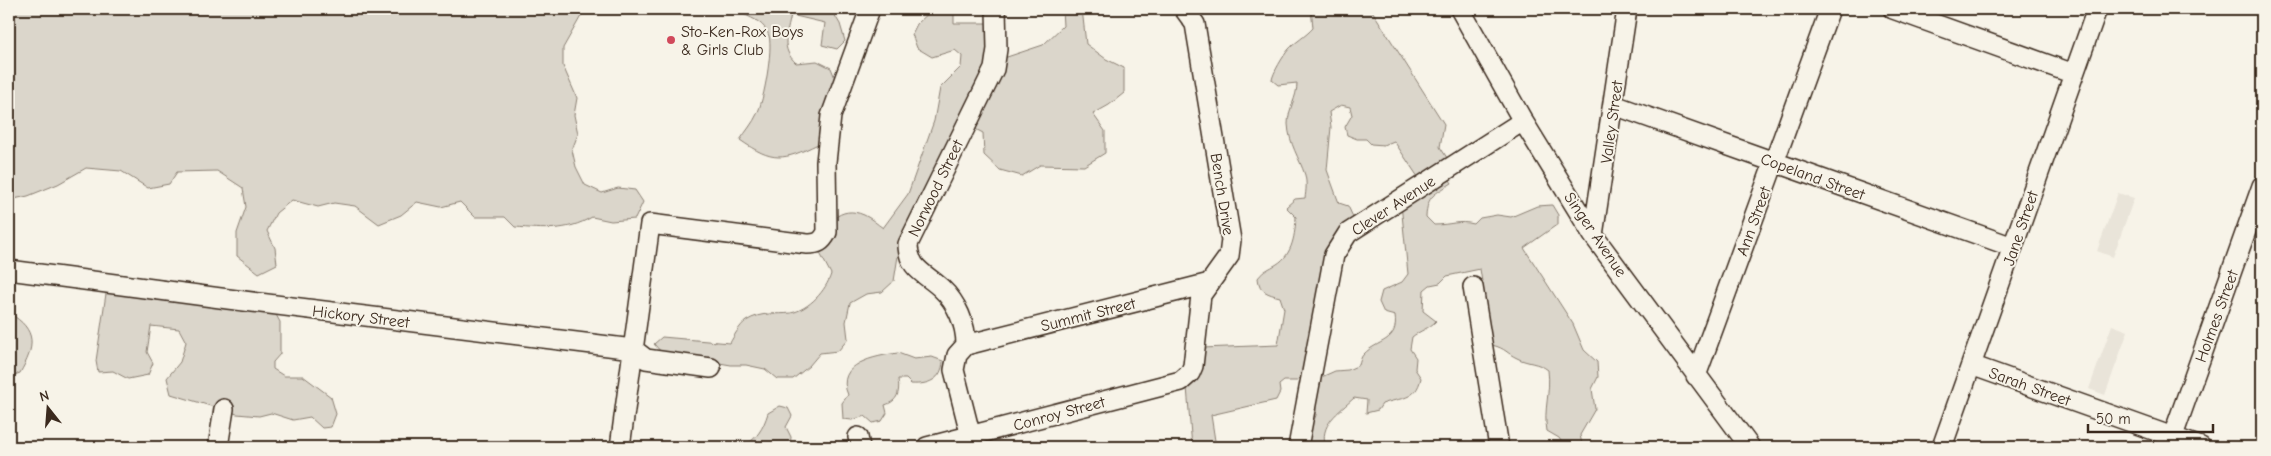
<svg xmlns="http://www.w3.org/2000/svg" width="2271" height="456" font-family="'Comic Neue',sans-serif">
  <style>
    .built { fill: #e9e4d9 }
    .green { fill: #dbd6cb; stroke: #8b8074 }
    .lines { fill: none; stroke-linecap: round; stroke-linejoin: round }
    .minor-casing { stroke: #3b2a1e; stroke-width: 22 }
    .minor { stroke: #f7f3e8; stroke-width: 19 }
    .poi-dot { fill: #d1495b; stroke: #f7f3e8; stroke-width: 2 }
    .labels { text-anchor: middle; stroke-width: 4; stroke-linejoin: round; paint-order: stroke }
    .poi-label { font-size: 16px; fill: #3b2a1e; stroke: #f7f3e8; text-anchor: start }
    .street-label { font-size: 16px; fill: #3b2a1e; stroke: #f7f3e8 }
  </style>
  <rect width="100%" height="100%" fill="#f7f3e8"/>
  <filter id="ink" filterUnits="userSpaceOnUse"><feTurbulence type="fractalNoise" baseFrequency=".02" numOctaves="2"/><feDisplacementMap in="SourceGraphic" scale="10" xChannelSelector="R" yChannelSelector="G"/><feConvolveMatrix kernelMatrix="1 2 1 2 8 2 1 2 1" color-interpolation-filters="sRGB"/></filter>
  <g filter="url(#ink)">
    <path class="built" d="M 2118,193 L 2134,198 L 2113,257 L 2097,251 Z
      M 2112,325 L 2128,331 L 2105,395 L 2089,389 Z"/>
    <path class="green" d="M 9,9 L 585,9 L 563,48 L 563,66 L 577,98 L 574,115 L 578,134 L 572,150 L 576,167 L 585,185 L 602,193 L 618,188 L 635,190 L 643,202 L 635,219 L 611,221 L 592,217 C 566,232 544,229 515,227 L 505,217 L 475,217 L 460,202 L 441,207 L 417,202 L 401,215 L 379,224 L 355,206 L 334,203 L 318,207 L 292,200 L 276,213 L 267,231 L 275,248 L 277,264 L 259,273 L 237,256 L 237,233 L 246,207 L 243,188 L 217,171 L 177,172 L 169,184 L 148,188 L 121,171 L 86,168 L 58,184 L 28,196 L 9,200 Z
      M 743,9 L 831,9 L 840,24 L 845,41 L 837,49 L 822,45 L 825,23 L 791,15 C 787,35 780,48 796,63 L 817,61 L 831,68 L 837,83 L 822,123 L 818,144 C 783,161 773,163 740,140 C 746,131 753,123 757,114 C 764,101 773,49 769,36 C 765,23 754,19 743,14 Z
      M 933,9 L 954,9 L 954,23 L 992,23 L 1004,58 L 1043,45 L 1063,26 L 1062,9 L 1082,9 L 1086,44 L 1106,59 L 1124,68 L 1124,93 L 1109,105 L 1093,114 L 1105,131 L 1105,153 L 1084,166 L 1040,165 L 1022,176 L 1000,170 L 984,155 L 983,133 L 960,121 L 898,256 L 894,281 L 882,292 L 866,294 L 850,303 L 846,322 L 848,339 L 838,351 L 820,353 L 809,366 L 793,379 L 777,379 L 765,369 L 746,365 L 731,365 L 662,353 L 654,344 L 662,337 L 730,343 C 734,336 740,325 746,321 C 762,311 775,315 791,313 C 809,309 826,291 831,274 L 814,242 C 827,225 839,204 864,215 C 871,218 877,224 883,228 L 908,194 L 934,121 L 940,88 L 961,67 L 962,56 L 955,50 L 932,57 L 917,48 L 912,34 L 917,24 Z
      M 1311,9 L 1371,9 L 1444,124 L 1440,147 L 1451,164 L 1422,183 L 1394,141 L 1384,145 L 1371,144 L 1366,139 L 1357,139 L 1347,135 L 1345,127 L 1352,115 L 1350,107 L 1341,105 L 1329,112 L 1331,127 L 1327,170 L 1339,203 L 1348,206 L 1353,217 L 1347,232 L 1307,371 L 1297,381 L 1284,381 L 1279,385 L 1280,392 L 1276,400 L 1211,415 L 1216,447 L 1192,447 L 1187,387 L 1202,348 L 1278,345 L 1284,309 L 1280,297 C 1268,294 1259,292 1258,278 C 1264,270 1269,269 1277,264 C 1293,254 1295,234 1296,217 L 1286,207 L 1295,199 L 1305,198 C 1306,191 1307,183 1305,175 C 1299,157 1289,144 1288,124 C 1288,108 1297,99 1297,83 L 1278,85 L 1272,80 C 1273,73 1283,56 1289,49 C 1294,43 1306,36 1313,28 Z
      M 1446,174 L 1452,183 C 1435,194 1427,195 1426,217 L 1434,225 C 1451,225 1458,220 1474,224 L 1480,218 L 1497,215 L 1511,217 L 1537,206 L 1552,205 L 1558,215 L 1558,224 L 1524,248 L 1573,324 L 1584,350 L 1597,362 L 1598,377 L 1592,389 L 1595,409 L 1580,435 L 1582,444 L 1586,447 L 1565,447 L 1559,438 L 1547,431 C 1543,409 1551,393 1548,370 C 1538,362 1528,364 1517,358 C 1506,353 1507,349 1492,345 L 1480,269 L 1447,276 L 1440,283 L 1430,285 L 1424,290 L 1423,311 L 1436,321 C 1430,328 1419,331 1412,337 L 1410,349 L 1416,358 L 1415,369 L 1421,378 C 1416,401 1401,397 1382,404 L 1378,410 L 1366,413 L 1367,400 L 1354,398 C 1339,412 1318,425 1326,447 L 1303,447 L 1305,430 C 1324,413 1313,410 1314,392 C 1314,388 1316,383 1317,379 L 1335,371 L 1348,370 L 1359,365 C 1360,362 1361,356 1364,354 C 1377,340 1399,342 1395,316 L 1384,313 L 1379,302 L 1382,291 L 1402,282 L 1408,274 L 1401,204 Z
      M 107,287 L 274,311 L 280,322 L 280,354 L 273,362 L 273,369 L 284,376 L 303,376 L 331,397 L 336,414 L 331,427 L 322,428 L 310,417 L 293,420 L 271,413 L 259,416 L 237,414 L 171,394 L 167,378 L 180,362 L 186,342 L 179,329 L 151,326 L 147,352 L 153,363 L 148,375 L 128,379 L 113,371 L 98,372 L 96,361 Z
      M 9,313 C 38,330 35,347 20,373 L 9,377 Z
      M 898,353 L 914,359 L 932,357 L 943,361 C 942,380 928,385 911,384 L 906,379 L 898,379 C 900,392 898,401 885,405 L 887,413 L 882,421 L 873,423 L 865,416 L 852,420 L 843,419 L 842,403 L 848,395 C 834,363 876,356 898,353 Z
      M 780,406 L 788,408 L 792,416 L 786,427 L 791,437 L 790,447 L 742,447 C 757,439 763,429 768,413 Z"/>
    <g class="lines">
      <g class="minor-casing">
        <path id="minor" d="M 1460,9 L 1523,121 L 1593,235 L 1750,447
          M 1893,9 L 2074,74
          M 1614,105 L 2013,247
          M 1593,235 L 1627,9
          M 9,270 L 228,299 L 633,349 L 646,359 L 711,368
          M 1473,287 L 1499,447
          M 966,345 L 1210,283
          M 1971,365 L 2201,447
          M 1696,376 L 1830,9
          M 858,437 L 860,447
          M 971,437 L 954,370 L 957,355 L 966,345 C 966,324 957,303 941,288 C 925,273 908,269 908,244 L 994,69 L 997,49 L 996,9
          M 218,447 L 224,409
          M 620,447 L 650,224 L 807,244 C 818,244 822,242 827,232 L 826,162 L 831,116 L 870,9
          M 927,447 L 1181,381 L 1190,373 L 1193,366 L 1201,295 L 1229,256 L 1231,240 L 1195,24 L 1184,9
          M 1298,447 L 1334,255 L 1348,233 L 1523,121
          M 1942,447 L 2097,9
          M 2169,447 L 2262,186"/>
      </g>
      <use href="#minor" class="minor"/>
    </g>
  </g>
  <circle class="poi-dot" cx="671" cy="40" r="5"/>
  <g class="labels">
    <g class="poi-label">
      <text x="681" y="37">Sto-Ken-Rox Boys<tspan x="681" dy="18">&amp; Girls Club</tspan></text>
    </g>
    <g class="street-label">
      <text transform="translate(1611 122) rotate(-82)" y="6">Valley Street</text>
      <text transform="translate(1813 176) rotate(20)" y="6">Copeland Street</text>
      <text transform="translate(935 188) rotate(-64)" y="6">Norwood Street</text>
      <text transform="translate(1223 194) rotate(81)" y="6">Bench Drive</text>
      <text transform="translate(1393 205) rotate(-33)" y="6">Clever Avenue</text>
      <text transform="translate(1753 221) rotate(-70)" y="6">Ann Street</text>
      <text transform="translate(2020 228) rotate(-71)" y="6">Jane Street</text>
      <text transform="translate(1596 234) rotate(56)" y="6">Singer Avenue</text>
      <text transform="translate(1088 314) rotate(-14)" y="6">Summit Street</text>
      <text transform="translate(361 316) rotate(7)" y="6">Hickory Street</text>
      <text transform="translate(2216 316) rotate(-70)" y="6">Holmes Street</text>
      <text transform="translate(2030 386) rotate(20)" y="6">Sarah Street</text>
      <text transform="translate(1059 413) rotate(-15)" y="6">Conroy Street</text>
    </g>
  </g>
  <rect width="2271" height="456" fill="none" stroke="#f7f3e8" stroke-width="30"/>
  <rect x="15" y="15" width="2241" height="426" fill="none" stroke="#3b2a1e" stroke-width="2" filter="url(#ink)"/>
  <g transform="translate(48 408) rotate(343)" stroke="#f7f3e8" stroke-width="4" paint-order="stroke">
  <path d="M0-4L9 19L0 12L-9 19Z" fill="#3b2a1e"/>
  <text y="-8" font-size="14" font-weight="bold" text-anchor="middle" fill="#3b2a1e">N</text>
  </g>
  <path d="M2088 424v8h125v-8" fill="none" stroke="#3b2a1e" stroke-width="2.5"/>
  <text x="2096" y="424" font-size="15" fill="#3b2a1e" stroke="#f7f3e8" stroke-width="4" paint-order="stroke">50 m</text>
</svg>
